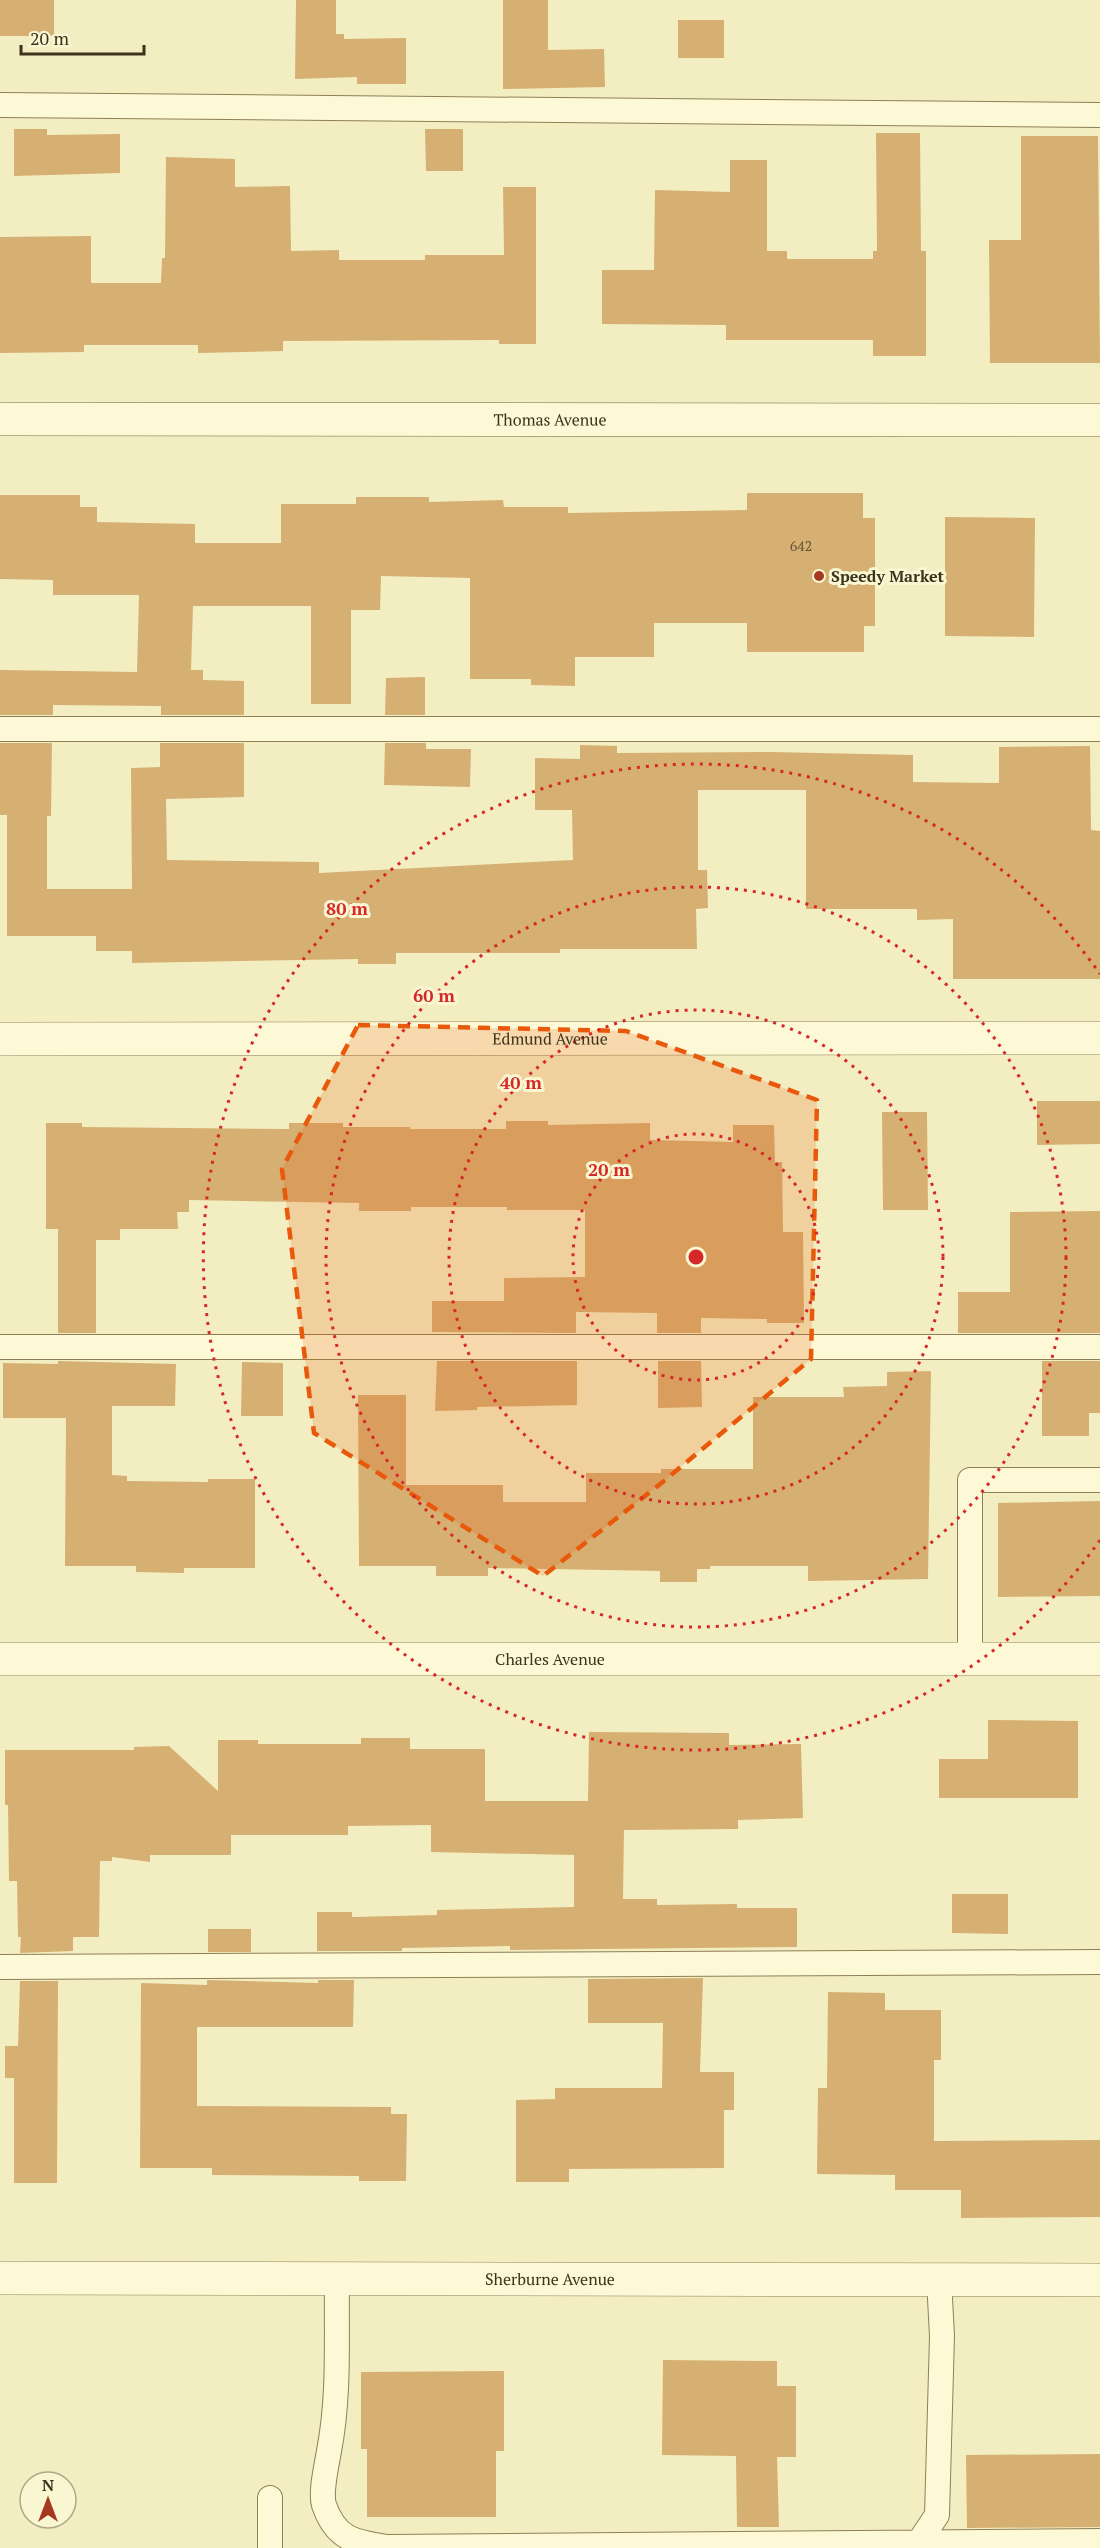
<svg xmlns="http://www.w3.org/2000/svg" width="1100" height="2548" font-family="'PT Serif',serif">
  <style>
    .building { fill: #d6af73 }
    .lines { fill: none; stroke-linecap: round; stroke-linejoin: round }
    .lane-casing { stroke: #8f7f56; stroke-width: 26 }
    .street-casing { stroke: #8f7f56; stroke-width: 34 }
    .secondary-casing { stroke: #716039; stroke-width: 34 }
    .lane { stroke: #fdf8d6; stroke-width: 24 }
    .street { stroke: #fdf8d6; stroke-width: 33 }
    .secondary { stroke: #fdf8d6; stroke-width: 33 }
    .marked { fill: #e8590c; fill-opacity: 0.2; stroke: #e8590c; stroke-width: 4.5; stroke-dasharray: 12 8; stroke-linejoin: round }
    .ring { fill: none; stroke: #d62828; stroke-width: 3; stroke-dasharray: 3 6 }
    .poi-dot { fill: #a5381f; stroke: #f9f6d2; stroke-width: 2 }
    .labels { text-anchor: middle; stroke-width: 6; stroke-linejoin: round; paint-order: stroke }
    .number-label { font-size: 14px; fill: #635132 }
    .street-label { font-size: 16px; fill: #3d321c; stroke: #f9f6d2 }
    .poi-label { font-size: 16px; font-weight: bold; fill: #3d321c; stroke: #f9f6d2; text-anchor: start }
    .centre { fill: #d62828; stroke: #f9f6d2; stroke-width: 3 }
    .ring-label { font-size: 18px; text-anchor: middle; font-weight: bold; fill: #d62828; stroke: #f9f6d2; stroke-width: 6; stroke-linejoin: round; paint-order: stroke }
  </style>
  <rect width="100%" height="100%" fill="#f3eec1"/>
  <path class="building" d="M 0,0 L 54,0 L 54,36 L 0,36 Z
    M 296,0 L 336,0 L 336,34 L 344,34 L 344,39 L 406,38 L 406,84 L 357,84 L 357,77 L 295,79 Z
    M 503,0 L 548,0 L 548,50 L 604,49 L 605,87 L 503,89 Z
    M 678,20 L 724,20 L 724,58 L 678,58 Z
    M 14,129 L 47,129 L 47,135 L 120,134 L 120,173 L 14,176 Z
    M 425,129 L 463,129 L 463,171 L 426,171 Z
    M 876,133 L 920,133 L 921,251 L 926,251 L 926,356 L 873,356 L 873,340 L 726,340 L 726,325 L 602,324 L 602,270 L 654,270 L 655,190 L 730,192 L 730,160 L 767,160 L 767,251 L 787,251 L 787,259 L 873,259 L 873,251 L 877,251 Z
    M 1021,136 L 1098,136 L 1100,363 L 990,363 L 989,240 L 1021,240 Z
    M 166,157 L 235,159 L 235,187 L 290,186 L 291,251 L 339,250 L 339,260 L 425,260 L 425,255 L 504,255 L 503,187 L 536,187 L 536,344 L 499,344 L 499,340 L 283,341 L 283,351 L 198,353 L 198,345 L 84,345 L 84,352 L 0,353 L 0,237 L 91,236 L 91,283 L 161,283 L 162,258 L 165,258 Z
    M 747,493 L 863,493 L 863,518 L 875,518 L 875,626 L 864,626 L 864,652 L 747,652 L 747,623 L 654,623 L 654,657 L 575,657 L 575,686 L 531,685 L 531,679 L 470,679 L 470,578 L 381,576 L 380,610 L 351,610 L 351,704 L 311,704 L 311,606 L 193,606 L 191,670 L 203,670 L 203,680 L 244,681 L 244,715 L 161,715 L 161,706 L 53,705 L 53,715 L 0,715 L 0,670 L 137,672 L 139,595 L 53,595 L 53,580 L 0,579 L 0,495 L 80,495 L 80,507 L 97,507 L 97,522 L 195,524 L 195,543 L 281,543 L 281,504 L 356,504 L 356,497 L 429,497 L 429,502 L 503,500 L 504,507 L 568,507 L 568,513 L 747,510 Z
    M 945,517 L 1035,518 L 1034,637 L 945,636 Z
    M 425,677 L 425,715 L 385,715 L 386,678 Z
    M 0,743 L 52,743 L 51,816 L 47,816 L 47,889 L 132,889 L 131,768 L 160,767 L 160,743 L 244,743 L 244,797 L 166,799 L 167,860 L 319,862 L 319,873 L 573,860 L 572,810 L 535,810 L 535,758 L 580,759 L 580,745 L 617,746 L 617,753 L 772,752 L 913,755 L 913,782 L 999,783 L 999,747 L 1090,746 L 1091,830 L 1100,831 L 1100,979 L 953,979 L 953,919 L 917,920 L 917,909 L 806,909 L 806,790 L 698,790 L 698,870 L 707,870 L 708,908 L 696,909 L 697,949 L 560,949 L 560,953 L 396,953 L 396,964 L 358,964 L 358,959 L 132,963 L 132,951 L 96,951 L 96,936 L 7,936 L 7,815 L 0,815 Z
    M 385,743 L 426,743 L 426,749 L 471,749 L 470,787 L 384,785 Z
    M 1037,1101 L 1100,1101 L 1100,1144 L 1037,1145 Z
    M 882,1112 L 927,1112 L 928,1210 L 883,1210 Z
    M 506,1121 L 548,1121 L 548,1125 L 650,1123 L 650,1140 L 733,1142 L 733,1125 L 774,1125 L 775,1162 L 782,1162 L 783,1232 L 803,1232 L 804,1323 L 767,1323 L 767,1319 L 701,1318 L 701,1333 L 657,1333 L 657,1313 L 576,1312 L 576,1333 L 432,1332 L 432,1301 L 504,1301 L 504,1278 L 585,1277 L 585,1210 L 507,1210 L 507,1207 L 411,1207 L 411,1211 L 359,1211 L 359,1203 L 189,1200 L 189,1212 L 177,1212 L 178,1229 L 120,1229 L 120,1240 L 96,1240 L 96,1333 L 58,1333 L 58,1229 L 46,1229 L 46,1123 L 82,1123 L 82,1127 L 289,1129 L 289,1123 L 343,1123 L 343,1127 L 410,1127 L 410,1129 L 506,1129 Z
    M 1100,1211 L 1100,1333 L 958,1333 L 958,1292 L 1010,1292 L 1010,1212 Z
    M 58,1361 L 176,1364 L 175,1406 L 112,1406 L 112,1475 L 127,1476 L 127,1481 L 208,1482 L 208,1479 L 255,1479 L 255,1568 L 184,1568 L 184,1573 L 136,1572 L 136,1566 L 65,1566 L 66,1418 L 3,1418 L 3,1363 L 58,1364 Z
    M 437,1361 L 577,1361 L 577,1405 L 477,1407 L 477,1410 L 435,1411 Z
    M 658,1361 L 701,1361 L 702,1407 L 658,1408 Z
    M 1042,1361 L 1100,1361 L 1100,1413 L 1089,1413 L 1089,1436 L 1042,1436 Z
    M 242,1362 L 283,1363 L 283,1416 L 241,1416 Z
    M 931,1371 L 928,1579 L 808,1581 L 808,1566 L 710,1566 L 710,1569 L 697,1569 L 697,1582 L 660,1582 L 660,1571 L 488,1568 L 488,1576 L 436,1576 L 436,1566 L 359,1566 L 358,1395 L 406,1395 L 406,1485 L 503,1485 L 503,1502 L 586,1502 L 586,1473 L 661,1473 L 661,1469 L 753,1469 L 753,1397 L 844,1397 L 843,1387 L 887,1386 L 887,1372 Z
    M 1100,1501 L 1100,1596 L 998,1597 L 998,1503 Z
    M 988,1720 L 1078,1721 L 1078,1798 L 939,1798 L 939,1759 L 988,1759 Z
    M 589,1732 L 729,1733 L 729,1745 L 801,1744 L 803,1818 L 738,1820 L 738,1829 L 624,1830 L 623,1899 L 657,1899 L 657,1905 L 737,1904 L 737,1908 L 797,1908 L 797,1947 L 510,1950 L 510,1946 L 402,1948 L 402,1951 L 317,1951 L 317,1912 L 352,1912 L 352,1917 L 437,1915 L 437,1910 L 574,1907 L 574,1855 L 431,1852 L 431,1825 L 348,1826 L 348,1835 L 231,1835 L 231,1855 L 150,1855 L 150,1862 L 112,1857 L 112,1861 L 100,1861 L 99,1937 L 73,1937 L 73,1951 L 20,1953 L 21,1937 L 18,1937 L 17,1881 L 9,1881 L 8,1805 L 5,1805 L 5,1750 L 134,1750 L 134,1747 L 169,1746 L 218,1791 L 218,1740 L 258,1740 L 258,1744 L 361,1744 L 361,1738 L 410,1738 L 410,1749 L 485,1749 L 485,1801 L 588,1801 Z
    M 952,1894 L 1008,1894 L 1008,1934 L 952,1933 Z
    M 208,1929 L 251,1929 L 251,1952 L 208,1952 Z
    M 703,1978 L 700,2072 L 734,2072 L 734,2110 L 724,2110 L 724,2168 L 569,2169 L 569,2182 L 516,2182 L 516,2100 L 555,2099 L 555,2088 L 662,2088 L 663,2023 L 588,2023 L 588,1979 Z
    M 207,1980 L 318,1983 L 318,1980 L 354,1980 L 353,2027 L 197,2027 L 197,2106 L 391,2107 L 391,2114 L 407,2114 L 406,2181 L 359,2181 L 359,2176 L 212,2175 L 212,2168 L 140,2168 L 141,1983 L 207,1985 Z
    M 20,1981 L 58,1981 L 57,2183 L 14,2183 L 14,2078 L 5,2078 L 5,2046 L 18,2046 Z
    M 828,1992 L 885,1993 L 885,2010 L 941,2010 L 941,2060 L 934,2060 L 934,2141 L 1100,2140 L 1100,2217 L 961,2218 L 961,2190 L 895,2190 L 895,2175 L 817,2174 L 818,2088 L 827,2088 Z
    M 663,2360 L 777,2361 L 777,2386 L 796,2386 L 796,2457 L 777,2457 L 779,2527 L 737,2527 L 736,2456 L 662,2455 Z
    M 504,2371 L 504,2451 L 496,2451 L 496,2517 L 367,2517 L 367,2449 L 361,2449 L 361,2372 Z
    M 1100,2454 L 1100,2527 L 967,2528 L 966,2455 Z"/>
  <g class="lines">
    <g class="lane-casing">
      <path id="lane" d="M 0,105 L 1100,115
        M 0,729 L 1100,729
        M 0,1347 L 1100,1347
        M 970,1658 L 970,1480 L 1100,1480
        M 0,1967 L 1100,1962
        M 337,2277 C 336,2335 340,2394 329,2451 C 327,2464 320,2492 324,2505 C 336,2540 355,2542 387,2547 L 1100,2541
        M 270,2548 L 270,2498
        M 919,2548 L 919,2542 L 937,2515 L 942,2336 L 939,2279"/>
    </g>
    <g class="street-casing">
      <g id="street">
        <path id="s1" d="M 0,1039 L 1100,1038"/>
        <path id="s2" d="M 0,1659 L 1100,1659"/>
        <path id="s3" d="M 0,2278 L 1100,2280"/>
      </g>
    </g>
    <g class="secondary-casing">
      <g id="secondary">
        <path id="s4" d="M 0,419 L 1100,420"/>
      </g>
    </g>
    <use href="#lane" class="lane"/>
    <use href="#street" class="street"/>
    <use href="#secondary" class="secondary"/>
  </g>
  <path class="marked" d="M 358,1025 L 626,1031 L 817,1100 L 811,1359 L 659,1485 L 543,1576 L 314,1433 L 282,1169 Z"/>
  <g class="ring">
    <circle cx="696" cy="1257" r="123"/>
    <circle cx="696" cy="1257" r="247"/>
    <circle cx="696" cy="1257" r="370"/>
    <path d="M1100 1540A493 493 0 1 1 1100 974"/>
  </g>
  <circle class="poi-dot" cx="819" cy="576" r="6"/>
  <g class="labels">
    <g class="number-label">
      <text x="801" y="551">642</text>
    </g>
    <g class="street-label">
      <text dy="6" stroke="none"><textPath href="#s4" startOffset="550">Thomas Avenue</textPath></text>
      <text dy="6" stroke="none"><textPath href="#s1" startOffset="550">Edmund Avenue</textPath></text>
      <text dy="6" stroke="none"><textPath href="#s2" startOffset="550">Charles Avenue</textPath></text>
      <text dy="6" stroke="none"><textPath href="#s3" startOffset="550">Sherburne Avenue</textPath></text>
    </g>
    <g class="poi-label">
      <text x="831" y="582">Speedy Market</text>
    </g>
  </g>
  <circle cx="696" cy="1257" r="9" class="centre"/>
  <g class="ring-label">
    <text x="347" y="915">80 m</text>
    <text x="434" y="1002">60 m</text>
    <text x="521" y="1089">40 m</text>
    <text x="609" y="1176">20 m</text>
  </g>
  <g transform="translate(48 2500)"><circle r="28" fill="#f9f6d2" stroke="#aea889" stroke-width="1.5"/>
  <path d="M0-4.5L10 22L0 15L-10 22Z" fill="#a5381f"/>
  <text y="-9" font-size="16" font-weight="bold" text-anchor="middle" fill="#3d321c">N</text>
  </g>
  <path d="M21 45v9h123v-9" fill="none" stroke="#3d321c" stroke-width="3"/>
  <text x="30" y="45" font-size="18" fill="#3d321c" stroke="#f9f6d2" stroke-width="4.5" paint-order="stroke">20 m</text>
</svg>
